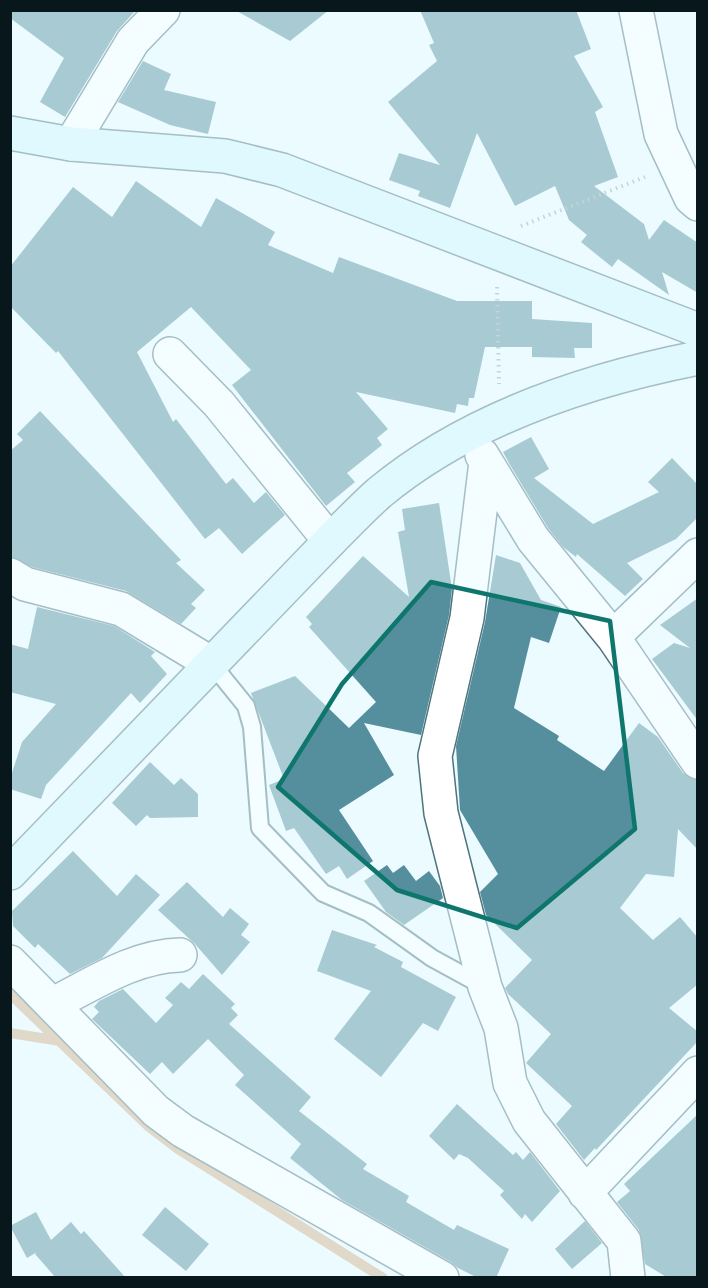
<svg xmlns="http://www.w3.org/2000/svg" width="708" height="1288" font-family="'PT Sans Narrow',sans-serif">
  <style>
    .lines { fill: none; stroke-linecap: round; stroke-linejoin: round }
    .stream { stroke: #d2b08a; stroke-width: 10 }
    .building { fill: #558f9d }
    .lane-casing { stroke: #4f747d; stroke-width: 20 }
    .street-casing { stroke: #4f747d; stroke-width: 36 }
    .secondary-casing { stroke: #4f747d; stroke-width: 36 }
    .path { stroke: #96a5a9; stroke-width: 4; stroke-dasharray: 1.5 4.5; stroke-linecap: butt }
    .lane { stroke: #fff; stroke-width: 16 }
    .street { stroke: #fff; stroke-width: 33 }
    .secondary { stroke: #d1f7ff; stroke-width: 33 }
    .marked { fill: none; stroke: #0f766e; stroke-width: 4.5; stroke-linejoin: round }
  </style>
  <rect width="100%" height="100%" fill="#ebfbff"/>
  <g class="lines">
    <path class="stream" d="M 10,994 L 148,1126 L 178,1149 L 383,1278
      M 10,1033 L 60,1041"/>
  </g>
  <path class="building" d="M 10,10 L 136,10 L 117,31 L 65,117 L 40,102 L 64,58 L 10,18 Z
    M 235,10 L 329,10 L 290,41 Z
    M 420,10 L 576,10 L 591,49 L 574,56 L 603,107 L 595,112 L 618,177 L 594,186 L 644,224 L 649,240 L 664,220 L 698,243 L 698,293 L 662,272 L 669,295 L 618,259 L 612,267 L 581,242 L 587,235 L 569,220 L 555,186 L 515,206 L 477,133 L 450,208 L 418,196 L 420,191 L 389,180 L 399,153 L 440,165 L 388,102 L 437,61 L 429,45 L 434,43 Z
    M 143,61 L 171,74 L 164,90 L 216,102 L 208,134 L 170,125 L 118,102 Z
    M 136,181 L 201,227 L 216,198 L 275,232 L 268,245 L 333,273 L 339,257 L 457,301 L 532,301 L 532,319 L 592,323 L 592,348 L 574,348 L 575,358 L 532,357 L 532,347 L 485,347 L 474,398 L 469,398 L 468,406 L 457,404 L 455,413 L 356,392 L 388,429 L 377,438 L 382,445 L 347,473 L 355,482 L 326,506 L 232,385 L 251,370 L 191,307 L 137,352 L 173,422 L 176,419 L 226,484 L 233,478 L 254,503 L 266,492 L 285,515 L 242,554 L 219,528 L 205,539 L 58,351 L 56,353 L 10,306 L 10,267 L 73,187 L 112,217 Z
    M 40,411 L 181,560 L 176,563 L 205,590 L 191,604 L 196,608 L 181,624 L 126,591 L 32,567 L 10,556 L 10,451 L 23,440 L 17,434 Z
    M 531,437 L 549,469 L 534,478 L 593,524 L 659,492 L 648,482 L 672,458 L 698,485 L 698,517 L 676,539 L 627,563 L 643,579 L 625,596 L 577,554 L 576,557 L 563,547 L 548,528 L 510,465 L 503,452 Z
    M 439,503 L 452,589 L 449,615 L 421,735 L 364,723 L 394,775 L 339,810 L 373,861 L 347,879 L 339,866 L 326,874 L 294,828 L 286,831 L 269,785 L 284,779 L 251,693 L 295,676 L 349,728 L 376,702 L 309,627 L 312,624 L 306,617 L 363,556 L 409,597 L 398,532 L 405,530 L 402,509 Z
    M 496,555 L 520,563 L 541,600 L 561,607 L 549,643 L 531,637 L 514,708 L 559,736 L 557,740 L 604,771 L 639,723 L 658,737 L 683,773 L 698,780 L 698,850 L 678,829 L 674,877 L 646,874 L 620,908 L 653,940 L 680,917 L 698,938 L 698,984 L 669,1008 L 698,1032 L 698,1041 L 596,1150 L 595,1148 L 584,1160 L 556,1124 L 572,1106 L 526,1063 L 551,1034 L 508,994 L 505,988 L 532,960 L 486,915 L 480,892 L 498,874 L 460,810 L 456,746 L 485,622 Z
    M 698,598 L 698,721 L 652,659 L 674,643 L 690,648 L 660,625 Z
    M 37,607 L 114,626 L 155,652 L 151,656 L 167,674 L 140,703 L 131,693 L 46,785 L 41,799 L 10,789 L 10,779 L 22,742 L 56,704 L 10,692 L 10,644 L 28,649 Z
    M 150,762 L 174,785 L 181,778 L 198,794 L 198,817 L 150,818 L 147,815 L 136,826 L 112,803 Z
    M 73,851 L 117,896 L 136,874 L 160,895 L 102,958 L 70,974 L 38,944 L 35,948 L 13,926 L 12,911 Z
    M 387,865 L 393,873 L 404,865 L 416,881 L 429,871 L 440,886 L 443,898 L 404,925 L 386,912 L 364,881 Z
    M 187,882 L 223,917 L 230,908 L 249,924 L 241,935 L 250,942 L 222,975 L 195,944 L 158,910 Z
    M 332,930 L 377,945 L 374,947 L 403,962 L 401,967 L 456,997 L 438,1031 L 423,1023 L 381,1077 L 334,1039 L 371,991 L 317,971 Z
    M 203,974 L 235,1004 L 231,1008 L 238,1015 L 229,1024 L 311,1097 L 299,1111 L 367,1164 L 363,1169 L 409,1196 L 406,1202 L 454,1230 L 457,1225 L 509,1249 L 496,1278 L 478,1278 L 458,1268 L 451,1262 L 342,1200 L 290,1158 L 301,1144 L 235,1085 L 244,1075 L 208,1039 L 173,1074 L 162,1062 L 150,1074 L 92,1019 L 99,1012 L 94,1007 L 99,1001 L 123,989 L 156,1023 L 173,1005 L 165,998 L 181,982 L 189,989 Z
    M 457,1104 L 513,1155 L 516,1152 L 523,1160 L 530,1152 L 560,1191 L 532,1222 L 525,1214 L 522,1219 L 500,1195 L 504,1191 L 468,1158 L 459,1154 L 454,1160 L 429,1136 Z
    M 698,1114 L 698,1278 L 668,1278 L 645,1264 L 639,1230 L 617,1202 L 630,1191 L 624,1184 Z
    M 165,1207 L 209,1244 L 186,1271 L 142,1235 Z
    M 36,1212 L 51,1240 L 71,1222 L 81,1234 L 84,1231 L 126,1278 L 56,1278 L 35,1254 L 37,1252 L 27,1258 L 10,1226 Z
    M 585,1221 L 602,1243 L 572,1269 L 555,1249 Z"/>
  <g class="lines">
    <g class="lane-casing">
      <path id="lane" d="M 212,664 L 246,706 L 252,727 L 260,828 L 323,893 L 369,913 L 432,958 L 485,987"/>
    </g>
    <g class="street-casing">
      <path id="street" d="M 636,10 L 661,134 L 691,198 L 698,204
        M 71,144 L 133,41 L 163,10
        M 170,354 L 219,404 L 330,541
        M 482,455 L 533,539 L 613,637 L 698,762
        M 486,462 L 467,618 L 435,756 L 441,813 L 485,987 L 501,1028 L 510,1083 L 529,1121 L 624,1241 L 628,1278
        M 10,575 L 25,584 L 121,609 L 212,664
        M 613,637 L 698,555
        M 10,962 L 156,1111 L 183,1131 L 442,1278
        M 53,1004 C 93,984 134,956 180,955
        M 585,1193 L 698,1073"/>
    </g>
    <g class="secondary-casing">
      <path id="secondary" d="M 10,133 L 71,144 L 225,156 L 282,170 L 698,330
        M 10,873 L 330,541 C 346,525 362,508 379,493 C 468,419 586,380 698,358"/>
    </g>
    <path class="path" d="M 521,226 L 645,177
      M 497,287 L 499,384"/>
    <use href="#lane" class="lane"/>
    <use href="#street" class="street"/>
    <use href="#secondary" class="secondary"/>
  </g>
  <path d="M0 0H708V1288H0ZM 431,582 L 610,621 L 635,829 L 517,928 L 397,890 L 278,787 L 342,684 Z" fill="#ebfbff" fill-opacity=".55" fill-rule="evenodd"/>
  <path class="marked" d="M 431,582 L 610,621 L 635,829 L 517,928 L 397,890 L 278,787 L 342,684 Z"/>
  <rect width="708" height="1288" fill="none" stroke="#08171b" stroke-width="24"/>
</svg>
